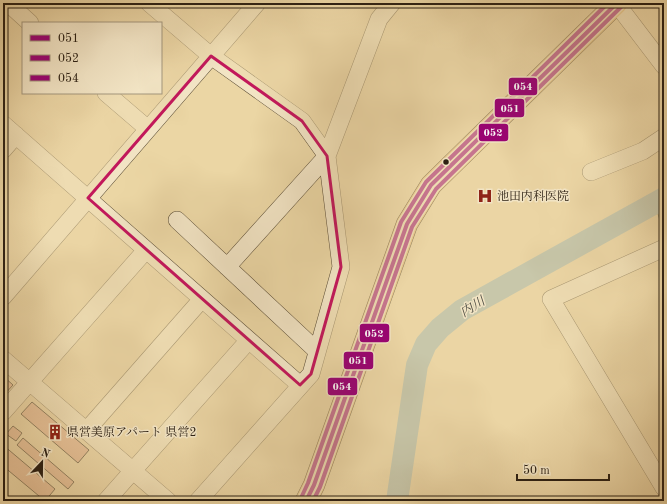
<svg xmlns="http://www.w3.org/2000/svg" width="667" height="504" font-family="'Old Standard TT','Noto Serif JP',serif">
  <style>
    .green { fill: #b3bf89; stroke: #70704e }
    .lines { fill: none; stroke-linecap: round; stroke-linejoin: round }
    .river { stroke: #9eb6b2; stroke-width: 22 }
    .building { fill: #e1a988; stroke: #2c2013 }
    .minor-casing { stroke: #5c4e37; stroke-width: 18 }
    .major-casing { stroke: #2c2013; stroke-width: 22 }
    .minor { stroke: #f2e4c4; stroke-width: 17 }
    .major { stroke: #e6bb72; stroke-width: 21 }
    .bus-1-casing { stroke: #f2e4c4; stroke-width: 7 }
    .bus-2-casing { stroke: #f2e4c4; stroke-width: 7 }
    .bus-3-casing { stroke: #f2e4c4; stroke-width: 7 }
    .bus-1 { stroke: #9a0273; stroke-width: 4 }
    .bus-2 { stroke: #9a0273; stroke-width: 4 }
    .bus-3 { stroke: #9a0273; stroke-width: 4 }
    .marked { fill: none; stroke: #c2185b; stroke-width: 3; stroke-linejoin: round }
    .bus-dot { fill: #2c2013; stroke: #f2e4c4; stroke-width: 1.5 }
    .labels { text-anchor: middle; stroke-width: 3; stroke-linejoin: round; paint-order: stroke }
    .poi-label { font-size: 12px; fill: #2c2013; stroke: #f2e4c4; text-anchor: start }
    .water-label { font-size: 13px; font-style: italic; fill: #4e4d43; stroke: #f2e4c4 }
    .line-badge { stroke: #f2e4c4; stroke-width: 1.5 }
    .badge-label { font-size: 11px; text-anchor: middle; font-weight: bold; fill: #fff }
  </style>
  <rect width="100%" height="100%" fill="#ebd6a4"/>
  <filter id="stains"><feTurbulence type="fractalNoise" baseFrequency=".005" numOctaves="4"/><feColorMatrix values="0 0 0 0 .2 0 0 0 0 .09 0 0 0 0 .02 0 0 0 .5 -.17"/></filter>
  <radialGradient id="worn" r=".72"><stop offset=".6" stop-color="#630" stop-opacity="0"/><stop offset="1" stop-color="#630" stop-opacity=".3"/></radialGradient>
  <path class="green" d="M 664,207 L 664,233 L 657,211 Z"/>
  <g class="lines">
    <path class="river" d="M 397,501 L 417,365 L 426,344 L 440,328 L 462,310 L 664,198"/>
  </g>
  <path class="building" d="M 3,376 L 13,385 L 3,396 Z
    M 32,402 L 89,450 L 78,463 L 21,414 Z
    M 13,426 L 22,433 L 16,441 L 6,434 Z
    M 23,438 L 74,482 L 68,489 L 17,445 Z
    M 3,445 L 55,489 L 45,501 L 3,466 Z
    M 3,494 L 11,501 L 3,501 Z"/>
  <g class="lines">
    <g class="minor-casing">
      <path id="minor" d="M 8,3 L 30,23
        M 149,3 L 211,56 L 302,121 L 327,156 L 341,267 L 311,374 L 198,501
        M 616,3 L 664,66
        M 106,93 L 148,129
        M 3,124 L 300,385
        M 3,150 L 16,135
        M 591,172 L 643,151 L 664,137
        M 177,220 L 317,351
        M 664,248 L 551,299 L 664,488
        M 227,267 L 327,156 L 379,19 L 392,3
        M 3,297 L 257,3
        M 3,359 L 168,501
        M 3,412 L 146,250
        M 86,431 L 202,299
        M 106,501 L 249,340"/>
    </g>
    <g class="major-casing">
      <path id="major" d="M 306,501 L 314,485 L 407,224 L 431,185 L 617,3"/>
    </g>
    <use href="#minor" class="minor"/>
    <use href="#major" class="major"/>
    <g class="bus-1-casing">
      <path id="bus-1" d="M 306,501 L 314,485 L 407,224 L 431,185 L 617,3"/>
    </g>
    <g class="bus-2-casing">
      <path id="bus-2" d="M 313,501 L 320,487 L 412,227 L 436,189 L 621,7"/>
    </g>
    <g class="bus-3-casing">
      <path id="bus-3" d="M 301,498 L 308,483 L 401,222 L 426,182 L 608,3"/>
    </g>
    <use href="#bus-1" class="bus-1"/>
    <use href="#bus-2" class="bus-2"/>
    <use href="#bus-3" class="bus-3"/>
  </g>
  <path d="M0 0H667V504H0ZM 211,56 L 302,121 L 327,156 L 341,267 L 311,374 L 300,385 L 88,198 Z" fill="#ebd6a4" fill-opacity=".55" fill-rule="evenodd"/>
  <path class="marked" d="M 211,56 L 302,121 L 327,156 L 341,267 L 311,374 L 300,385 L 88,198 Z"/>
  <defs>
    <g id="hospital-bare" transform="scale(1.2)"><path d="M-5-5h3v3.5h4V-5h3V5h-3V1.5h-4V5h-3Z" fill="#8f2418" stroke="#f2e4c4" stroke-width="2.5" paint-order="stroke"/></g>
    <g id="building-bare" transform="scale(1.2)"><path d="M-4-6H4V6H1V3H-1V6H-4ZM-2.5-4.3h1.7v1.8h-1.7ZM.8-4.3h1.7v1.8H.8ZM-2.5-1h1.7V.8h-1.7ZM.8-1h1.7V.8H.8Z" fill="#8f2418" stroke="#f2e4c4" stroke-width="2.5" paint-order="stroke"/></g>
  </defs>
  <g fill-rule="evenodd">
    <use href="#hospital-bare" x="485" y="196"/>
    <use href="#building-bare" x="55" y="432"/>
  </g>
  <circle class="bus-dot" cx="446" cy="162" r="3.5"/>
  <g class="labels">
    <g class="poi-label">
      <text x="497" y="200">池田内科医院</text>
      <text x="67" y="436">県営美原アパート 県営2</text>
    </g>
    <g class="water-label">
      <text transform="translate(472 306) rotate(-32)" y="5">内川</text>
    </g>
  </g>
  <g class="line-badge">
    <rect x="508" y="77" width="30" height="19" rx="4" fill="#9a0273"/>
    <rect x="494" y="98" width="31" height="20" rx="4" fill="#9a0273"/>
    <rect x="478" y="123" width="31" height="19" rx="4" fill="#9a0273"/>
    <rect x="359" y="323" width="31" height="20" rx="4" fill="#9a0273"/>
    <rect x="343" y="351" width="31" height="19" rx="4" fill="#9a0273"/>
    <rect x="327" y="377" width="31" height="19" rx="4" fill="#9a0273"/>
  </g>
  <g class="badge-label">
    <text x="523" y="90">054</text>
    <text x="510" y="112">051</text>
    <text x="493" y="136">052</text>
    <text x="374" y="337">052</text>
    <text x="358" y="364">051</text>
    <text x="342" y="390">054</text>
  </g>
  <rect width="667" height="504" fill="none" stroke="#ebd6a4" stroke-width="16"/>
  <rect x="4" y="4" width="659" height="496" fill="none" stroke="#2c2013" stroke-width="2"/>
  <rect x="8" y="8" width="651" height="488" fill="none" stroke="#2c2013"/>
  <rect x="22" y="22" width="140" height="72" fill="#f2e4c4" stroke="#a3967d"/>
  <rect x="30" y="35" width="20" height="6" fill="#9a0273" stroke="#a3967d"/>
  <text x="58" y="42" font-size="12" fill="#2c2013">051</text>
  <rect x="30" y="55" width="20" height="6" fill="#9a0273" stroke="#a3967d"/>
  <text x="58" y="62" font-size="12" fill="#2c2013">052</text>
  <rect x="30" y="75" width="20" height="6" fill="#9a0273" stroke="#a3967d"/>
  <text x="58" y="82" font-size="12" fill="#2c2013">054</text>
  <g transform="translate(42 462) rotate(22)" stroke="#f2e4c4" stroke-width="3" paint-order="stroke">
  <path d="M0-3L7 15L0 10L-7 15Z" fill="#2c2013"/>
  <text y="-6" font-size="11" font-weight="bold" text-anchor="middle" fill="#2c2013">N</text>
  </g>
  <path d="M517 474v6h92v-6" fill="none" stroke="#2c2013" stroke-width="2"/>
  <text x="523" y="474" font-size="12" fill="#2c2013" stroke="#f2e4c4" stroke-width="3" paint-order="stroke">50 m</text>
  <rect width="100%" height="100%" filter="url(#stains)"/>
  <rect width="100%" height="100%" fill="url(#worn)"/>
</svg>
